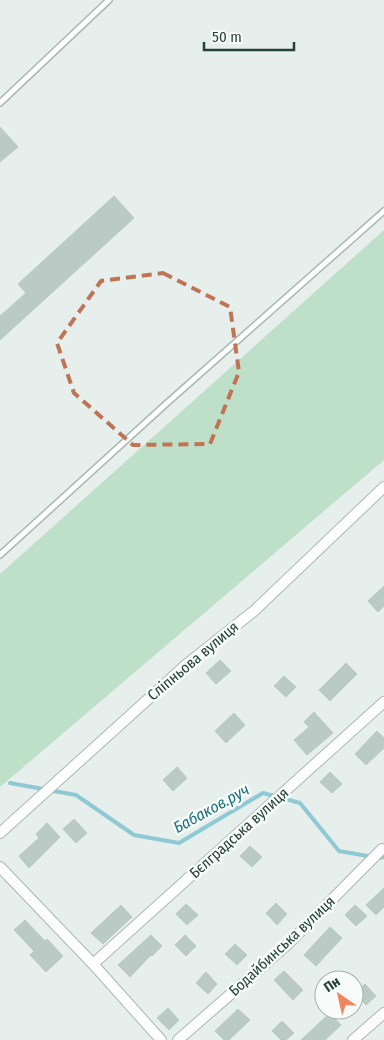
<svg xmlns="http://www.w3.org/2000/svg" width="384" height="1040" font-family="'Fira Sans Condensed',sans-serif">
  <style>
    .green { fill: #bfe0c8 }
    .lines { fill: none; stroke-linecap: round; stroke-linejoin: round }
    .stream { stroke: #8ec9d4; stroke-width: 4 }
    .building { fill: #bbcac4; stroke: #b8c9c2 }
    .service-casing { stroke: #a8b8b2; stroke-width: 8 }
    .minor-casing { stroke: #a8b8b2; stroke-width: 12 }
    .service { stroke: #fff; stroke-width: 5 }
    .minor { stroke: #fff; stroke-width: 10 }
    .marked { fill: none; stroke: #c07456; stroke-width: 4; stroke-dasharray: 10 6; stroke-linejoin: round }
    .labels { text-anchor: middle; stroke-width: 5; stroke-linejoin: round; paint-order: stroke }
    .street-label { font-size: 15px; fill: #24423a; stroke: #f7fbf9 }
    .water-label { font-size: 16px; font-style: italic; fill: #1c6f80; stroke: #f7fbf9 }
  </style>
  <rect width="100%" height="100%" fill="#e6efeb"/>
  <path class="green" d="M 384,230 L 384,460 L 0,787 L 0,574 Z"/>
  <g class="lines">
    <path class="stream" d="M 10,783 L 76,795 L 134,835 L 179,843 L 263,793 L 300,803 L 339,851 L 379,858 L 384,857"/>
  </g>
  <path class="building" d="M 0,127 L 18,147 L 0,162 Z
    M 114,196 L 134,218 L 0,340 L 0,316 L 26,293 L 18,284 Z
    M 384,586 L 384,606 L 378,612 L 368,601 Z
    M 220,660 L 231,671 L 216,684 L 206,673 Z
    M 346,663 L 357,674 L 330,701 L 319,690 Z
    M 284,676 L 296,687 L 286,697 L 274,686 Z
    M 314,712 L 333,733 L 307,755 L 294,740 L 309,727 L 304,722 Z
    M 234,713 L 245,725 L 226,743 L 215,731 Z
    M 377,731 L 384,738 L 384,748 L 366,765 L 355,754 Z
    M 177,767 L 187,778 L 173,791 L 163,780 Z
    M 330,772 L 342,784 L 332,793 L 320,782 Z
    M 74,819 L 87,833 L 76,843 L 63,829 Z
    M 47,823 L 60,837 L 29,868 L 19,856 L 39,838 L 36,834 Z
    M 250,846 L 262,857 L 252,867 L 240,856 Z
    M 384,888 L 384,907 L 376,915 L 366,905 Z
    M 276,903 L 287,914 L 277,925 L 266,913 Z
    M 186,904 L 198,915 L 187,925 L 176,914 Z
    M 121,905 L 132,917 L 103,944 L 91,933 Z
    M 355,905 L 367,916 L 356,926 L 345,915 Z
    M 25,920 L 45,941 L 47,939 L 63,956 L 46,972 L 30,955 L 34,951 L 14,930 Z
    M 330,927 L 342,938 L 316,966 L 304,955 Z
    M 151,935 L 162,946 L 152,956 L 151,955 L 130,977 L 118,965 Z
    M 185,935 L 196,946 L 186,956 L 175,945 Z
    M 235,944 L 247,955 L 237,965 L 225,954 Z
    M 284,971 L 303,990 L 293,1000 L 274,980 Z
    M 206,972 L 217,984 L 208,994 L 196,983 Z
    M 365,984 L 376,996 L 366,1005 L 355,993 Z
    M 168,1008 L 179,1020 L 169,1030 L 157,1018 Z
    M 238,1009 L 250,1020 L 229,1040 L 224,1040 L 215,1031 Z
    M 330,1013 L 341,1025 L 325,1040 L 301,1040 Z
    M 282,1021 L 294,1033 L 286,1040 L 281,1040 L 272,1031 Z"/>
  <g class="lines">
    <g class="service-casing">
      <path id="service" d="M 0,103 L 109,0
        M 0,555 L 167,403 L 384,211"/>
    </g>
    <g class="minor-casing">
      <path id="minor" d="M 0,833 L 187,664 L 254,611 L 384,487
        M 0,867 L 93,964 L 161,1040
        M 93,964 L 384,702
        M 178,1040 L 288,944 L 382,849
        M 353,1040 L 384,1013"/>
    </g>
    <use href="#service" class="service"/>
    <use href="#minor" class="minor"/>
  </g>
  <path class="marked" d="M 163,273 L 230,307 L 239,372 L 210,444 L 133,445 L 74,393 L 57,343 L 101,281 Z"/>
  <g class="labels">
    <g class="street-label">
      <text transform="translate(193 661) rotate(-40)" y="5">Сліпньова вулиця</text>
      <text transform="translate(239 833) rotate(-42)" y="5">Бєлградська вулиця</text>
      <text transform="translate(282 946) rotate(-43)" y="5">Бодайбинська вулиця</text>
    </g>
    <g class="water-label">
      <text transform="translate(211 808) rotate(-29)" y="6">Бабаков.руч</text>
    </g>
  </g>
  <g transform="translate(339 995) rotate(326)"><circle r="24" fill="#f7fbf9" stroke="#a3b1ad"/>
  <path d="M0-4L9 19L0 12L-9 19Z" fill="#f4845f"/>
  <text y="-8" font-size="14" font-weight="bold" text-anchor="middle" fill="#24423a">Пн</text>
  </g>
  <path d="M204 42v8h90v-8" fill="none" stroke="#24423a" stroke-width="2.5"/>
  <text x="212" y="42" font-size="15" fill="#24423a" stroke="#f7fbf9" stroke-width="4" paint-order="stroke">50 m</text>
</svg>
